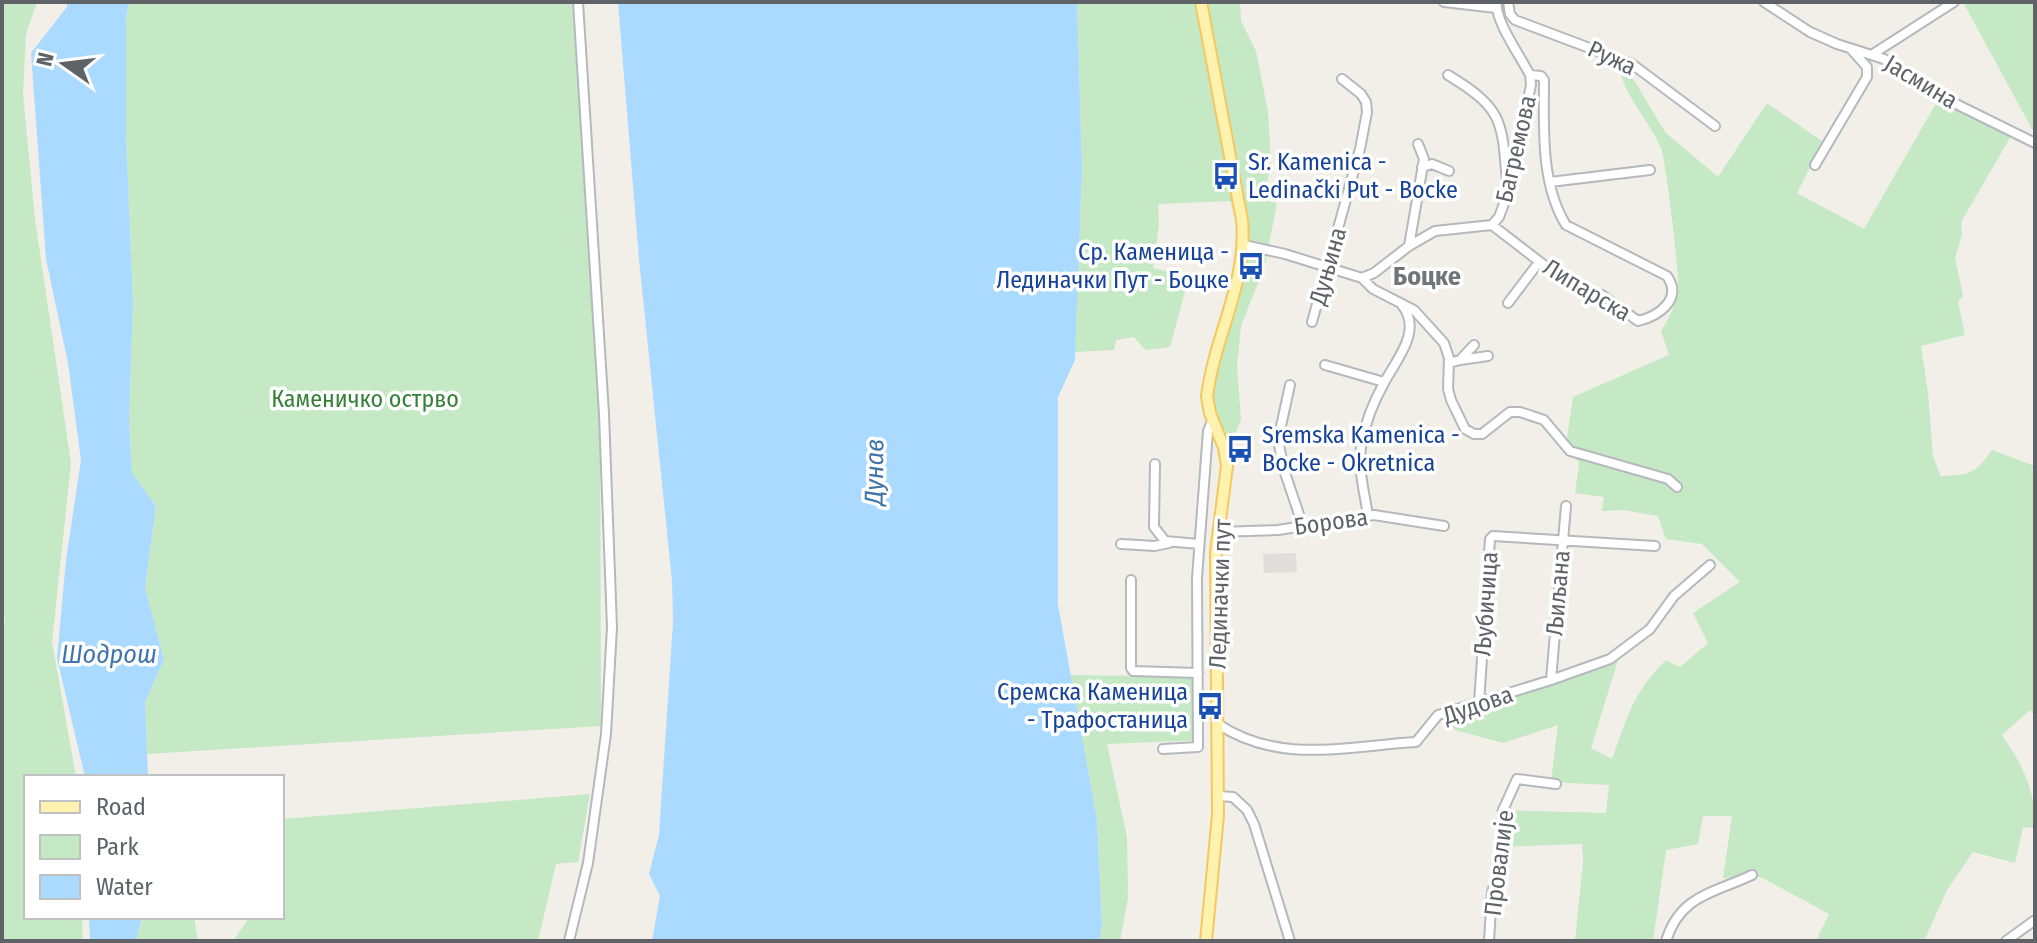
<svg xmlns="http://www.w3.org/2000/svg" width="2037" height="943" font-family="'Fira Sans Condensed',sans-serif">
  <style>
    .industrial { fill: #e0deda }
    .green { fill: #c5e8c5 }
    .water { fill: #aadaff }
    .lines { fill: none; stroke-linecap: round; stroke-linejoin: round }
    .minor-casing { stroke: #b5b8bc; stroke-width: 12 }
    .major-casing { stroke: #f2c960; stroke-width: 14 }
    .minor { stroke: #fff; stroke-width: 8 }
    .major { stroke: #fff2af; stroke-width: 10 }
    .labels { text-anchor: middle; stroke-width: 7; stroke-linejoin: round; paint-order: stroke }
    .street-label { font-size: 24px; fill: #5f6368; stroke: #fff }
    .transit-label { font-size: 24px; fill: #164399; stroke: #fff; text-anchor: start }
    .park-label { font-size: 24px; fill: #348238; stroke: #fff }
    .neighbourhood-label { font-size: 26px; font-weight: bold; fill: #70757a; stroke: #fff }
    .water-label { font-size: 26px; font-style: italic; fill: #4174aa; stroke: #fff }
  </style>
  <rect width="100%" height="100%" fill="#f1efe8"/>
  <path class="industrial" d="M 1296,553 L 1297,572 L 1264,573 L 1263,554 Z"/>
  <path class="green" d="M 2,2 L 37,2 L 26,34 L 23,94 L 35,219 L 71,463 L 52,642 L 76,777 L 26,777 L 26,917 L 82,917 L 83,941 L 2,941 L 2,645 L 5,619 L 4,615 L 2,631 Z
    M 129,2 L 572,2 L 600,395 L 601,726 L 147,754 L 145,702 L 164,660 L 145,588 L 156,506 L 132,473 L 129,421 L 133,303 L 126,135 L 126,18 Z
    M 1077,2 L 1240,2 L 1241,21 L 1256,51 L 1268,112 L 1271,163 L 1263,200 L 1277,203 L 1265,265 L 1241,326 L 1237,366 L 1241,420 L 1236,432 L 1223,435 L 1207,422 L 1205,386 L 1236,282 L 1238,223 L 1230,201 L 1158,204 L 1159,225 L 1153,268 L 1189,277 L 1170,347 L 1145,350 L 1134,337 L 1116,340 L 1114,350 L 1075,352 L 1082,169 Z
    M 1963,2 L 2035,2 L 2035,132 L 2033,131 Z
    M 1620,71 L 1634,80 L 1665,132 L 1718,177 L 1767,103 L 1823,142 L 1797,193 L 1864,229 L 1938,100 L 2011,136 L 1961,222 L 1962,234 L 1955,258 L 1963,296 L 1958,301 L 1965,335 L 1921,346 L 1928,393 L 1933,457 L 1941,476 C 1970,475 1975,474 1992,450 L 2035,466 L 2035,716 L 2030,710 L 2002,735 C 2024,768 2035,789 2035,828 L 2023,827 L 2015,863 L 1973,852 L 1947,890 L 1924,941 L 1816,941 L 1829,914 L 1761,877 L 1723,878 L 1732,816 L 1703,816 L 1698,844 L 1666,850 L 1653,941 L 1575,941 L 1583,862 L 1582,844 L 1498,847 L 1496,810 L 1606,813 L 1609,785 L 1551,782 L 1558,725 L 1503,743 L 1455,730 L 1448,717 L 1618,660 L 1591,748 L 1612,759 C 1627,718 1633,692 1666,660 L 1680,667 L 1708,643 L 1693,613 L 1740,582 L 1702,544 L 1666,539 L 1658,516 L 1623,510 L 1602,511 L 1604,497 L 1575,493 L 1579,464 L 1567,438 L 1573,397 L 1669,355 L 1661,331 C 1669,319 1675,306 1678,291 C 1680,278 1666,161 1661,148 C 1650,122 1626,98 1620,71 Z
    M 1070,675 L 1201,677 L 1202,740 L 1107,744 L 1127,837 L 1128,898 L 1120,941 L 1099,941 L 1102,926 L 1097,820 Z
    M 590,794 L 578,862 L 556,864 L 538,941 L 233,941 L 250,917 L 282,917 L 282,819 Z
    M 142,917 L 194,917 L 198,941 L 136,941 Z"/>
  <path class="water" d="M 67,2 L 129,2 L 126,18 L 126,135 L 133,303 L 129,421 L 132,473 L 156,506 L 145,588 L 164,660 L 145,702 L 148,777 L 85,777 L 57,658 L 66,560 L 81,460 L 68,363 L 46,259 L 31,53 L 67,7 Z
    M 618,2 L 1077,2 L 1082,169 L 1075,360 L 1058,397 L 1058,605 L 1097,820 L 1102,926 L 1099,941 L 652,941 L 660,896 L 649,874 L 659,835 L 673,622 L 672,581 L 639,259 Z
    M 89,917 L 142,917 L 136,941 L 90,941 Z"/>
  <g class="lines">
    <g class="minor-casing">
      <path id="minor" d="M 1444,2 L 1496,8
        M 1508,2 L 1510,14 L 1515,20 L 1632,64 L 1715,126
        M 1764,2 L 1810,32 L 1837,44 L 1884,59 L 1952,102 L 2035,143
        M 1873,54 L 1954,2
        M 1448,75 C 1504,109 1502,121 1507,184
        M 1815,165 L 1867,77 L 1867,67 L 1851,49
        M 1422,167 L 1432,164 L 1449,171
        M 1550,182 L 1650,170
        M 1492,225 L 1566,282 L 1585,292 L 1602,295 L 1638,321 C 1659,316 1683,299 1667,276 L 1566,225 C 1540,183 1544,126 1544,80 L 1541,76 L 1530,75
        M 1244,245 L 1285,254 L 1362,278 L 1374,273 L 1409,246 L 1435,231 L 1492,225 L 1499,217 L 1508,193 L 1531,85 L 1530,75 C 1521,57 1494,20 1497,2
        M 1409,246 L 1424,159 L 1418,144
        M 1362,278 L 1373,289 L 1414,310 L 1444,343 L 1449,358 L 1448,389 L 1451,400 L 1465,429 L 1474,434 L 1482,434 L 1510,412 L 1520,412 L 1544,420 L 1570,451 L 1668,479 L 1677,487
        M 1508,303 L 1539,262
        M 1312,322 L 1360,149 L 1367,112 L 1366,102 L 1361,94 L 1342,79
        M 1460,360 L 1488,356
        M 1449,363 L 1460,360 L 1474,345
        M 1325,365 L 1384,382
        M 1290,385 L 1278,440 L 1284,470 L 1303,526
        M 1155,464 L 1154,527 L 1165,541 L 1199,544
        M 1368,515 C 1364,491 1357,465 1362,441 C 1366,421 1374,401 1384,383 C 1396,360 1423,331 1402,305
        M 1218,532 L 1278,530 L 1374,515 L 1444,526
        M 1121,544 L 1155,546 L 1169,543
        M 1131,580 L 1131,668 L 1133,671 L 1198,673
        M 1551,680 L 1566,506
        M 1479,703 L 1490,539 L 1493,536 L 1655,546
        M 1218,724 C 1279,765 1347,746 1416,742 L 1438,715 L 1551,680 L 1610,659 L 1650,629 L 1674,596 L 1710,565
        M 1163,749 L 1198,747 L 1197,578 L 1208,431 L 1213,419
        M 1218,796 L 1233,797 L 1247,810 L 1254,824 L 1290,941
        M 569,941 L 588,863 L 606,734 L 612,627 L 604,414 L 578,2
        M 1489,941 L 1492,892 L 1501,864 L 1503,810 L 1517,779 L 1556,784
        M 1666,941 C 1680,895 1714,893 1752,875
        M 2006,941 L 2035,920"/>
    </g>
    <g class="major-casing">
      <path id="major" d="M 1201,2 L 1242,220 C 1248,283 1214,336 1207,397 L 1210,413 L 1224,448 L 1227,466 L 1216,552 L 1218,815 L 1206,941"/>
    </g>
    <use href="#minor" class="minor"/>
    <use href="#major" class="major"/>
  </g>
  <defs>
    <g id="bus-bare" transform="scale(2.16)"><path d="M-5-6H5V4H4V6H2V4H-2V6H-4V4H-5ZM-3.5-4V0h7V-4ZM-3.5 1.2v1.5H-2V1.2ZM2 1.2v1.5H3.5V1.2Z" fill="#1a4fb4" stroke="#fff" stroke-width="2.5" paint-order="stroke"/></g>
  </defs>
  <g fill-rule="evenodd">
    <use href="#bus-bare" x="1226" y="176"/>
    <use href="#bus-bare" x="1251" y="266"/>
    <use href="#bus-bare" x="1240" y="449"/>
    <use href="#bus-bare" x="1210" y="706"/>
  </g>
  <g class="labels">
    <g class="street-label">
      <text transform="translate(1612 58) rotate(25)" y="8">Ружа</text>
      <text transform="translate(1921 82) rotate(31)" y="8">Јасмина</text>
      <text transform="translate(1516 149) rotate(-77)" y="8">Багремова</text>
      <text transform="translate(1328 266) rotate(-74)" y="8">Дуњина</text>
      <text transform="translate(1587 290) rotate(31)" y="8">Липарска</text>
      <text transform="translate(1331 522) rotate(-8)" y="8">Борова</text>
      <text transform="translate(1558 593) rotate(-85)" y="8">Љиљана</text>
      <text transform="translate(1220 594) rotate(-88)" y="8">Лединачки пут</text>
      <text transform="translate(1486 604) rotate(-86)" y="8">Љубичица</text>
      <text transform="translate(1478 705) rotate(-19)" y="8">Дудова</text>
      <text transform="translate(1499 863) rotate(-83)" y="8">Провалије</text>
    </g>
    <g class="transit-label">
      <text x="1248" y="170">Sr. Kamenica -<tspan x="1248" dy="28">Ledinački Put - Bocke</tspan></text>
      <text x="1229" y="260" text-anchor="end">Ср. Каменица -<tspan x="1229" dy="28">Лединачки Пут - Боцке</tspan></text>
      <text x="1262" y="443">Sremska Kamenica -<tspan x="1262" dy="28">Bocke - Okretnica</tspan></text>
      <text x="1188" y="700" text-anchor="end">Сремска Каменица<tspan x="1188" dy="28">- Трафостаница</tspan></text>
    </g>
    <g class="park-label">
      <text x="365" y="407">Каменичко острво</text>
    </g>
    <g class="neighbourhood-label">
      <text x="1427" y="285">Боцке</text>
    </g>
    <g class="water-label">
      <text transform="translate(874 472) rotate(-89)" y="9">Дунав</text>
      <text x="109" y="663">Шодрош</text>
    </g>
  </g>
  <rect width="2037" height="943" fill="none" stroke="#5f6368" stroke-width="8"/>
  <rect x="24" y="775" width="260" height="144" fill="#ffffff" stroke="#bfc1c3" stroke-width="2"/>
  <rect x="40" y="801" width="40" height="12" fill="#fff2af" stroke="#bfc1c3" stroke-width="2"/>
  <text x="96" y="815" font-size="24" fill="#5f6368">Road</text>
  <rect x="40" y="835" width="40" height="24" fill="#c5e8c5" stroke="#bfc1c3" stroke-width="2"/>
  <text x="96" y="855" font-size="24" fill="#5f6368">Park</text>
  <rect x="40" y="875" width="40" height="24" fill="#aadaff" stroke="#bfc1c3" stroke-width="2"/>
  <text x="96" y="895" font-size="24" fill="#5f6368">Water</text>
  <g transform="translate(64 64) rotate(284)" stroke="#ffffff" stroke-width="6" paint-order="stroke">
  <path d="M0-6L14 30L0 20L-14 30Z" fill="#5f6368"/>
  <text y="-12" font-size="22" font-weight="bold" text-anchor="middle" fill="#5f6368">N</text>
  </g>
</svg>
